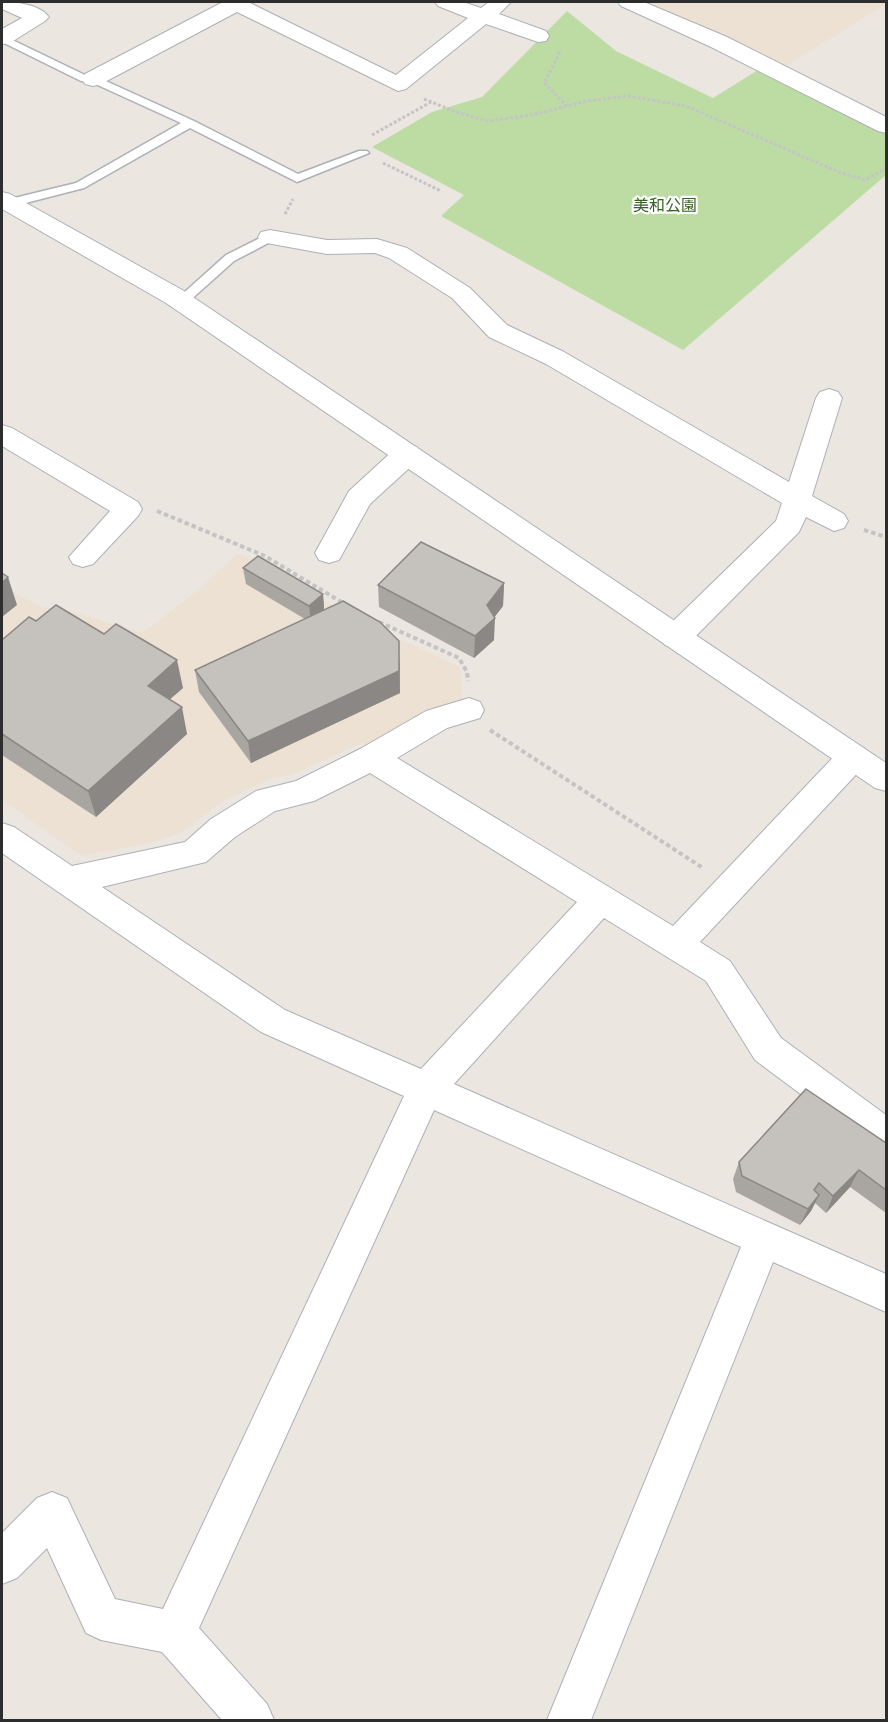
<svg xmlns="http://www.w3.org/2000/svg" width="888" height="1722" font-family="Lato,'Noto Sans JP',sans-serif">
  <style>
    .education { fill: #ece1d3 }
    .green { fill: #bcdca4 }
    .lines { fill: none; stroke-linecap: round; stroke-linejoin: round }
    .lane-casing { stroke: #adb0b7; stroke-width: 3 }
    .street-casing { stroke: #adb0b7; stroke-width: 2 }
    .secondary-casing { stroke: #adb0b7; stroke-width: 2 }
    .path-far1 { stroke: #c4c4c4; stroke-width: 3; stroke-dasharray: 3 2; stroke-linecap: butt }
    .path { stroke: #c4c4c4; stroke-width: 4; stroke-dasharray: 4.5 3; stroke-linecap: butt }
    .lane { fill: #fff; fill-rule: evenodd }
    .street { fill: #fff; fill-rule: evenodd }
    .secondary { fill: #fff; fill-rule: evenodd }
    .wall { fill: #a9a6a2 }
    .shaded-wall { fill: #8a8784 }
    .building { fill: #c5c1bc; stroke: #8a8784; stroke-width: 1.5 }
    .labels { text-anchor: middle; stroke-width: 4.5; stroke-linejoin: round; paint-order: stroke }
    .far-park-label { font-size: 16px; fill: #376224; stroke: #fff }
  </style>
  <rect width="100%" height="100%" fill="#ece6e1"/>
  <path class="education" d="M 649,2 L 886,2 L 886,4 L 786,66 Z
    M 237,553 L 257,561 L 360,621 L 460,667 L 463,704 L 372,749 L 362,743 L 291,775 L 270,779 L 221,802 L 181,833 L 145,844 L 81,856 L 2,800 L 2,585 L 39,606 L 73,612 L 143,633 L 203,586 Z"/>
  <path class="green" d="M 567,11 L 616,51 L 713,98 L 758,70 L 886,131 L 886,175 L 683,350 L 441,216 L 464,195 L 372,147 L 432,112 L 482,97 Z"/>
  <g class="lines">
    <g class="lane-casing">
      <path id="lane" d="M 2,35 L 87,76 L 97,77 L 194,121 L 298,174 L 359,151 L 367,151 L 369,153 L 297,182 L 190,128 L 84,188 L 10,207 L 6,206 L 6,200 L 76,183 L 181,123 L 91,82 L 81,81 L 2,42 Z
        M 270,233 L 276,237 L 274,240 L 234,261 L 186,304 L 178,304 L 176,301 L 178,298 L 226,255 Z"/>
    </g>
    <g class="street-casing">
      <path id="street" d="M 2,2 C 16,2 39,4 49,17 L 45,21 L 10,43 L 2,44 L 2,29 L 22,18 L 2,9 Z
        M 223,2 L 248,2 L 396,75 L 468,18 L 438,6 L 435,2 L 463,2 L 481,8 L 489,2 L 511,2 L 499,14 L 546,31 L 549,36 L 546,41 L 538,42 L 486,24 L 406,89 L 398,91 L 237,12 L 101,84 L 93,86 L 85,84 L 82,79 L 85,74 Z
        M 618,2 L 644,2 L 727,37 L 886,117 L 886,133 L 878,131 L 711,47 L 621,6 Z
        M 270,230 L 327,240 L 377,239 L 407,248 L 470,288 L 507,325 L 564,352 L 789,482 L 816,398 L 820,392 L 829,389 L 838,392 L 842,398 L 812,496 L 844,514 L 848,521 L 844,528 L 834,531 L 806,517 L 799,532 L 687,645 L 676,648 L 665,645 L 661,637 L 665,629 L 776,521 L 782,503 L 546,364 L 489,337 L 452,298 L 389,258 L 375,253 L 327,254 L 261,242 L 258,237 L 261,232 Z
        M 2,425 L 12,428 L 138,502 L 142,509 L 138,516 L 93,564 L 83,567 L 73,564 L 69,557 L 110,511 L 2,446 Z
        M 407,445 L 417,447 L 421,454 L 417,461 L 370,504 L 339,560 L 329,563 L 319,560 L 315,553 L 349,491 L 397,447 Z
        M 469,698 L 480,702 L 484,710 L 480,718 L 447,728 L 397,758 L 673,926 L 842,748 L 853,745 L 864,748 L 869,757 L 864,766 L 700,942 L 730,961 L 781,1038 L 886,1115 L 886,1153 L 873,1148 L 755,1060 L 706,981 L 604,918 L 454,1084 L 886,1274 L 886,1312 L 773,1262 L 591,1720 L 547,1720 L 741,1247 L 434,1110 L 199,1628 L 267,1704 L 274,1720 L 222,1720 L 162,1652 L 101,1640 L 86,1633 L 47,1548 L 17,1578 L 2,1584 L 2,1533 L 37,1498 L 52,1492 L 67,1498 L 115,1599 L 163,1609 L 404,1096 L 261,1032 L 2,853 L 2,823 L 14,827 L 72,866 L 185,842 L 211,819 L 256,791 L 296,781 L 360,749 L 426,711 ZM 370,773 L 577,902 L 421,1069 L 285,1010 L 102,887 L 206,862 L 235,837 L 275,811 L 314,801 Z"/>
    </g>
    <g class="secondary-casing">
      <path id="secondary" d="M 2,192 L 10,194 L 184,291 L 886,763 L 886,791 L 875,788 L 166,303 L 2,209 Z"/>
    </g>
    <path class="path-far1" d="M 560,52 L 544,83 L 567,106
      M 424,99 L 456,112 L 488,121 L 532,115 L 587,101 L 628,96 L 686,106 L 839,172 L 865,180 L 886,168
      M 372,135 L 431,102
      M 383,163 L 441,191
      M 285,214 L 293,199"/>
    <path class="path" d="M 157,511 L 265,556 L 343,603
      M 864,530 L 886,537
      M 379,622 L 459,658 L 467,672 L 468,681
      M 490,730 L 703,868"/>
    <use href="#lane" class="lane"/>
    <use href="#street" class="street"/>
    <use href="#secondary" class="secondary"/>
  </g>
  <path class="wall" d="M 243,568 L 323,594 L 324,609 L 400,663 L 400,693 L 251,763 L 199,692 L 195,670 L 305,619 L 246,584 Z
    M 504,583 L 503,606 L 494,617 L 494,640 L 474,658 L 379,607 L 378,585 Z
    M 36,621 L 104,634 L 183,688 L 170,699 L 187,734 L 96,817 L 2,755 L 2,640 Z
    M 886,1143 L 886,1213 L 850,1187 L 826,1213 L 815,1203 L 811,1211 L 800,1225 L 736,1192 L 733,1179 L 739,1162 Z"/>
  <path class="shaded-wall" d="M 8,577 L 17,605 L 2,617 L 2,583 Z
    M 504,583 L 503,606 L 490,623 L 495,618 L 494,640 L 474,658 L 475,636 L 487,605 Z
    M 323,594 L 324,609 L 311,622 L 309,606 Z
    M 399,641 L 400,693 L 251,763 L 248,741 Z
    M 177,660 L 183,688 L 154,713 L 148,686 Z
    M 182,707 L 187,734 L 96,817 L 88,791 Z
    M 859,1170 L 850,1187 L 826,1213 L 833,1196 Z
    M 819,1195 L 811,1211 L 800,1225 L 808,1209 Z"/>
  <path class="building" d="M 421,542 L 504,583 L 487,605 L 495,618 L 475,636 L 378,585 Z
    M 258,556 L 323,594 L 309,606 L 243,568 Z
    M 2,573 L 8,577 L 2,583 Z
    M 343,601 L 380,622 L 399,641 L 399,671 L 248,741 L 195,670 Z
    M 56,605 L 104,634 L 116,624 L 177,660 L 148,686 L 182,707 L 88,791 L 2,734 L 2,640 L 29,617 L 36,621 Z
    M 806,1089 L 886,1143 L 886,1190 L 859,1170 L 833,1196 L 819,1183 L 814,1190 L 819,1195 L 808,1209 L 742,1176 L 739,1162 Z"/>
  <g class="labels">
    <g class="far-park-label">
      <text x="665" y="211">美和公園</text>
    </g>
  </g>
  <rect width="888" height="1722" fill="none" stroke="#2d2d2d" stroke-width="6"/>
</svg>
